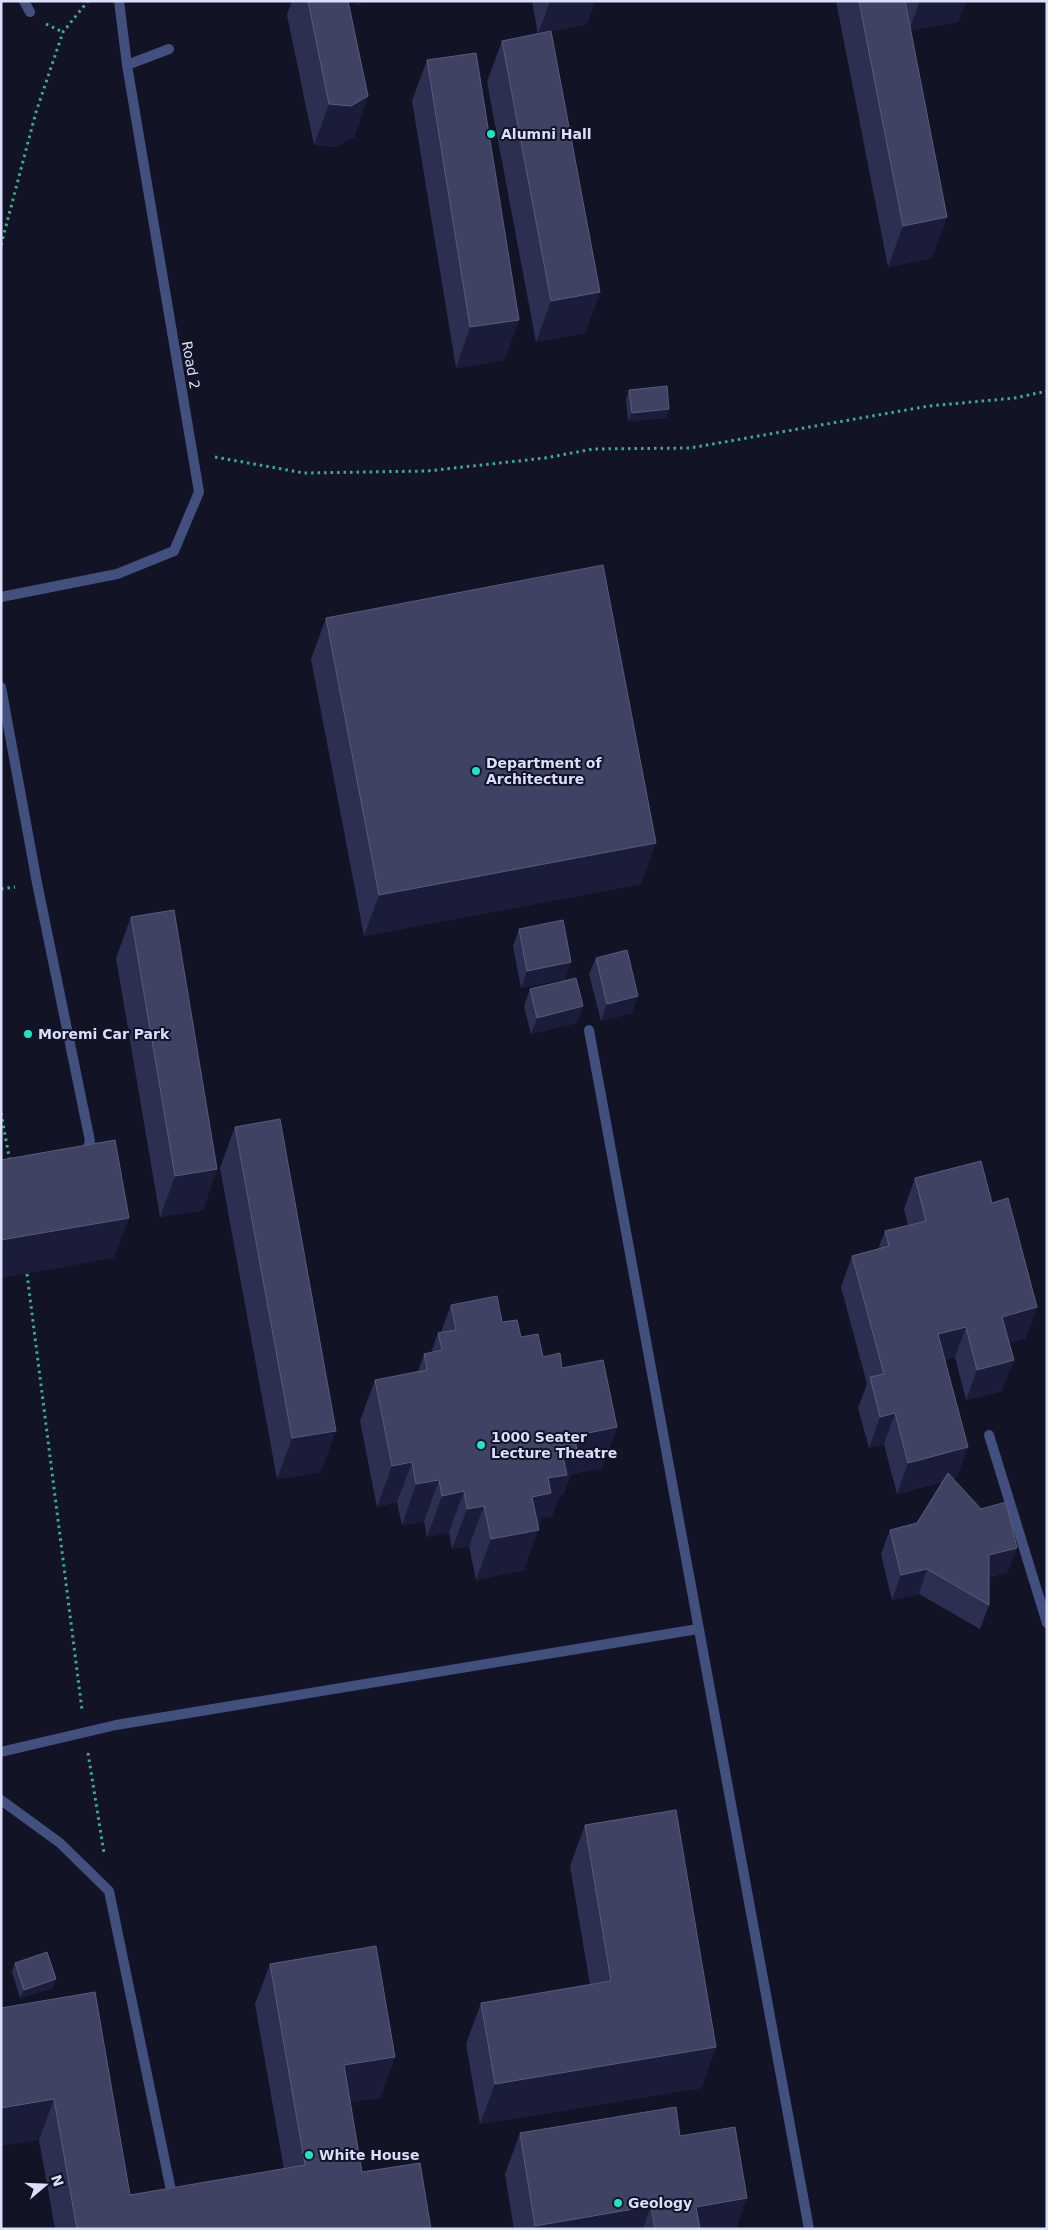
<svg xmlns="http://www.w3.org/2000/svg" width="1048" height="2230" font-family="'DejaVu Sans',sans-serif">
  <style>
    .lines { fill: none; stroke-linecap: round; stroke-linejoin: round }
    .path { stroke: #3dad89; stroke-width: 3; stroke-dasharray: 2.5 4; stroke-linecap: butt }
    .service { stroke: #425080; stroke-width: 10 }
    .wall { fill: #2d2f52 }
    .shaded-wall { fill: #1a1c39 }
    .building { fill: #404264; stroke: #585b7c }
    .poi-dot { fill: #1be7c7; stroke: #121426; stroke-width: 2 }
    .labels { text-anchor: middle; stroke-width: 4; stroke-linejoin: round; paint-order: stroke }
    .poi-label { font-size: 14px; font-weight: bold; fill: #dbdffb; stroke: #121426; text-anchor: start }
    .street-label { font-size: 14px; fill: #dbdffb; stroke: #121426 }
  </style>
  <rect width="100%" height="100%" fill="#121426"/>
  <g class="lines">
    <path class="path" d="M 46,24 L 63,32
      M 1,245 L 36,112 L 63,32 L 88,1
      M 215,457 L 304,473 L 427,471 L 545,458 L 593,449 L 690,448 L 929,406 L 1015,398 L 1047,391
      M 1,889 L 15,887
      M 1,1113 L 10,1162
      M 27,1274 L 82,1710
      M 88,1753 L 104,1853"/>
    <path class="service" d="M 24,1 L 30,12
      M 127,65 L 169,49
      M 1,597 L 117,574 L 174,551 L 199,492 L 127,65 L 119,1
      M 1,687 L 37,883 L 90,1141 L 87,1151 L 81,1155
      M 589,1030 L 809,2229
      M 989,1435 L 1047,1623
      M 1,1752 L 116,1725 L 698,1629
      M 1,1800 L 60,1843 L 109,1891 L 173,2200"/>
  </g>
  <path class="wall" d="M 292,1 L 348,1 L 368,96 L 354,137 L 336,147 L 314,145 L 287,15 Z
    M 532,1 L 595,1 L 587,24 L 538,34 Z
    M 836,1 L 966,1 L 958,22 L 911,30 L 932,258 L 888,267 Z
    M 502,41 L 600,292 L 585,333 L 536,342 L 487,82 Z
    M 427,60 L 519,320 L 504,360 L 456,368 L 412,101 Z
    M 629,390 L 669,409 L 666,418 L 628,421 L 626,398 Z
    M 326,618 L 641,884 L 364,936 L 311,659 Z
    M 131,917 L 217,1169 L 203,1210 L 160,1217 L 116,958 Z
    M 519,929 L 571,962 L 565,979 L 521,988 L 513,946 Z
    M 596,958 L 632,1013 L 601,1021 L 589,974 Z
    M 530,989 L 577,1023 L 531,1034 L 524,1006 Z
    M 235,1127 L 321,1472 L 277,1479 L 220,1168 Z
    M 915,1178 L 1026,1338 L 1009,1343 L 1002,1391 L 966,1400 L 955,1357 L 944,1360 L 968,1447 L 956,1478 L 953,1479 L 1008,1572 L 989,1577 L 989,1605 L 980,1629 L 919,1594 L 892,1600 L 881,1554 L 890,1530 L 917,1523 L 942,1482 L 897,1494 L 884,1444 L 869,1448 L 858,1408 L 867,1384 L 841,1287 L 852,1256 L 878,1249 L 885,1231 L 908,1225 L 904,1209 Z
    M 451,1305 L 502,1322 L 521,1337 L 543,1357 L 562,1368 L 617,1427 L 602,1468 L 571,1474 L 563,1495 L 559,1495 L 552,1516 L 542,1517 L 524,1570 L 476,1580 L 469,1546 L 452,1549 L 449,1532 L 427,1537 L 424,1521 L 402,1525 L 397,1502 L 377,1507 L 360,1421 L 375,1380 L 418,1371 L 424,1354 L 431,1353 L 438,1333 L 441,1332 Z
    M 585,1825 L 716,2047 L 701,2088 L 480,2124 L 466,2044 L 481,2003 L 590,1985 L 570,1866 Z
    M 15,1963 L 53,1988 L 20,1998 L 12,1972 Z
    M 270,1964 L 395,2057 L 380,2098 L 350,2102 L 362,2172 L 431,2229 L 55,2229 L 39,2140 L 1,2008 L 130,2195 L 284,2169 L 255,2004 Z
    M 520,2133 L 680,2136 L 736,2229 L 514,2229 L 505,2174 Z"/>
  <path class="shaded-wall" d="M 357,1 L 370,1 L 356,5 Z
    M 550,1 L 595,1 L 587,24 L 538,34 Z
    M 920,1 L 966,1 L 958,22 L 909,30 Z
    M 368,96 L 354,137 L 336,147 L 314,145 L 329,104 Z
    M 947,217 L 932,258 L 888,267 L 903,226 Z
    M 600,292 L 585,333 L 536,342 L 551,301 Z
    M 519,320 L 504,360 L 456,368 L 470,327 Z
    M 669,409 L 666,418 L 628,421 L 632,413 Z
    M 656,843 L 641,884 L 364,936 L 379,895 Z
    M 571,962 L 565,979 L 521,988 L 527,971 Z
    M 638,996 L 632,1013 L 601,1021 L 607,1004 Z
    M 583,1006 L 577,1023 L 531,1034 L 537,1018 Z
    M 217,1169 L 203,1210 L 160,1217 L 175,1176 Z
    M 129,1218 L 114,1258 L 1,1278 L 1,1240 Z
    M 1037,1307 L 1026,1338 L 991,1348 L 1002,1317 Z
    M 966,1327 L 955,1357 L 926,1365 L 938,1334 Z
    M 1014,1360 L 1002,1391 L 966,1400 L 977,1370 Z
    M 895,1413 L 884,1444 L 869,1448 L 880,1417 Z
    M 617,1427 L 602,1468 L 571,1474 L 563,1495 L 559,1495 L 552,1516 L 542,1517 L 524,1570 L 476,1580 L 491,1539 L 532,1497 L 548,1478 L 563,1457 L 574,1436 Z
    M 336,1431 L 321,1472 L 277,1479 L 292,1438 Z
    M 968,1447 L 956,1478 L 897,1494 L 908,1463 Z
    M 412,1462 L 397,1502 L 377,1507 L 392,1466 Z
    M 439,1480 L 424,1521 L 402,1525 L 416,1484 Z
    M 464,1491 L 449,1532 L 427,1537 L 442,1496 Z
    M 484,1506 L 469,1546 L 452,1549 L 467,1509 Z
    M 1017,1548 L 1008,1572 L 980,1579 L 989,1555 Z
    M 927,1569 L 919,1594 L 892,1600 L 901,1575 Z
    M 56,1979 L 53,1988 L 20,1998 L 24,1990 Z
    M 716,2047 L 701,2088 L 480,2124 L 495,2084 Z
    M 395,2057 L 380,2098 L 329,2106 L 344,2065 Z
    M 54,2099 L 39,2140 L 1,2146 L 1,2108 Z
    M 747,2198 L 736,2229 L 688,2229 L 696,2207 Z
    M 651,2206 L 643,2229 L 534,2229 L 535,2226 Z"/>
  <path class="building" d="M 308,1 L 348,1 L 368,96 L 351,106 L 329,104 Z
    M 859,1 L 905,1 L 947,217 L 903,226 Z
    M 551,31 L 600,292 L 551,301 L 502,41 Z
    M 476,53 L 519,320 L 470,327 L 427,60 Z
    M 667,386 L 669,409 L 632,413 L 629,390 Z
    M 603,565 L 656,843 L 379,895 L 326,618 Z
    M 174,910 L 217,1169 L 175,1176 L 131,917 Z
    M 563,920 L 571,962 L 527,971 L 519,929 Z
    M 627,950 L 638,996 L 607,1004 L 596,958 Z
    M 576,978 L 583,1006 L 537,1018 L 530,989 Z
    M 280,1119 L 336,1431 L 292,1438 L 235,1127 Z
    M 115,1140 L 129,1218 L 1,1240 L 1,1160 Z
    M 981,1161 L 992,1203 L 1008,1198 L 1037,1307 L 1002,1317 L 1014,1360 L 977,1370 L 966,1327 L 938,1334 L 968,1447 L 908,1463 L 895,1413 L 880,1417 L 870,1377 L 884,1374 L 852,1256 L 889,1246 L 885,1231 L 926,1221 L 915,1178 Z
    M 497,1296 L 502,1322 L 517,1320 L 521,1337 L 538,1334 L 543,1357 L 560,1353 L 562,1368 L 603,1360 L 617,1427 L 574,1436 L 578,1454 L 563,1457 L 567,1475 L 548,1478 L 551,1493 L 532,1497 L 539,1530 L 491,1539 L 484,1506 L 467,1509 L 464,1491 L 442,1496 L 439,1480 L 416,1484 L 412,1462 L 392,1466 L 375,1380 L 427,1370 L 424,1354 L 442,1350 L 438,1333 L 456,1330 L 451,1305 Z
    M 948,1473 L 981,1509 L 1006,1502 L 1017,1548 L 989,1555 L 989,1605 L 927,1569 L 901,1575 L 890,1530 L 917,1523 Z
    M 676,1810 L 716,2047 L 495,2084 L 481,2003 L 611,1981 L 585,1825 Z
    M 376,1946 L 395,2057 L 344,2065 L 362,2172 L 420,2163 L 431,2229 L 77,2229 L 54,2099 L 1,2108 L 1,2008 L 95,1992 L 130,2195 L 305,2165 L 270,1964 Z
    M 47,1952 L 56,1979 L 24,1990 L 15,1963 Z
    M 676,2107 L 680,2136 L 735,2127 L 747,2198 L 696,2207 L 700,2229 L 655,2229 L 651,2206 L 535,2226 L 520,2133 Z"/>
  <g class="poi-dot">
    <circle cx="491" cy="134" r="5"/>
    <circle cx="476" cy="771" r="5"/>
    <circle cx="28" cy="1034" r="5"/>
    <circle cx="481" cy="1445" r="5"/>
    <circle cx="309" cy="2155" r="5"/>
    <circle cx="618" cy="2203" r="5"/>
  </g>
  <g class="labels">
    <g class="poi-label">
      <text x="501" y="139">Alumni Hall</text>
      <text x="486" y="768">Department of<tspan x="486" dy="16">Architecture</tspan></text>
      <text x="38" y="1039">Moremi Car Park</text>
      <text x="491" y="1442">1000 Seater<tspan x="491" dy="16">Lecture Theatre</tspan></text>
      <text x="319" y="2160">White House</text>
      <text x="628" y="2208">Geology</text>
    </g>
    <g class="street-label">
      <text transform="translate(191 365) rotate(80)" y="5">Road 2</text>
    </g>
  </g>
  <rect width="1048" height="2230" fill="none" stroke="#dbdffb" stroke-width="5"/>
  <g transform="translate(45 2185) rotate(71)" stroke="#121426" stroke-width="4" paint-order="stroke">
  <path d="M0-4L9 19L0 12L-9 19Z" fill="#dbdffb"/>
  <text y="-8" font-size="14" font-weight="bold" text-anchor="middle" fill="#dbdffb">N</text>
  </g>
</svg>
